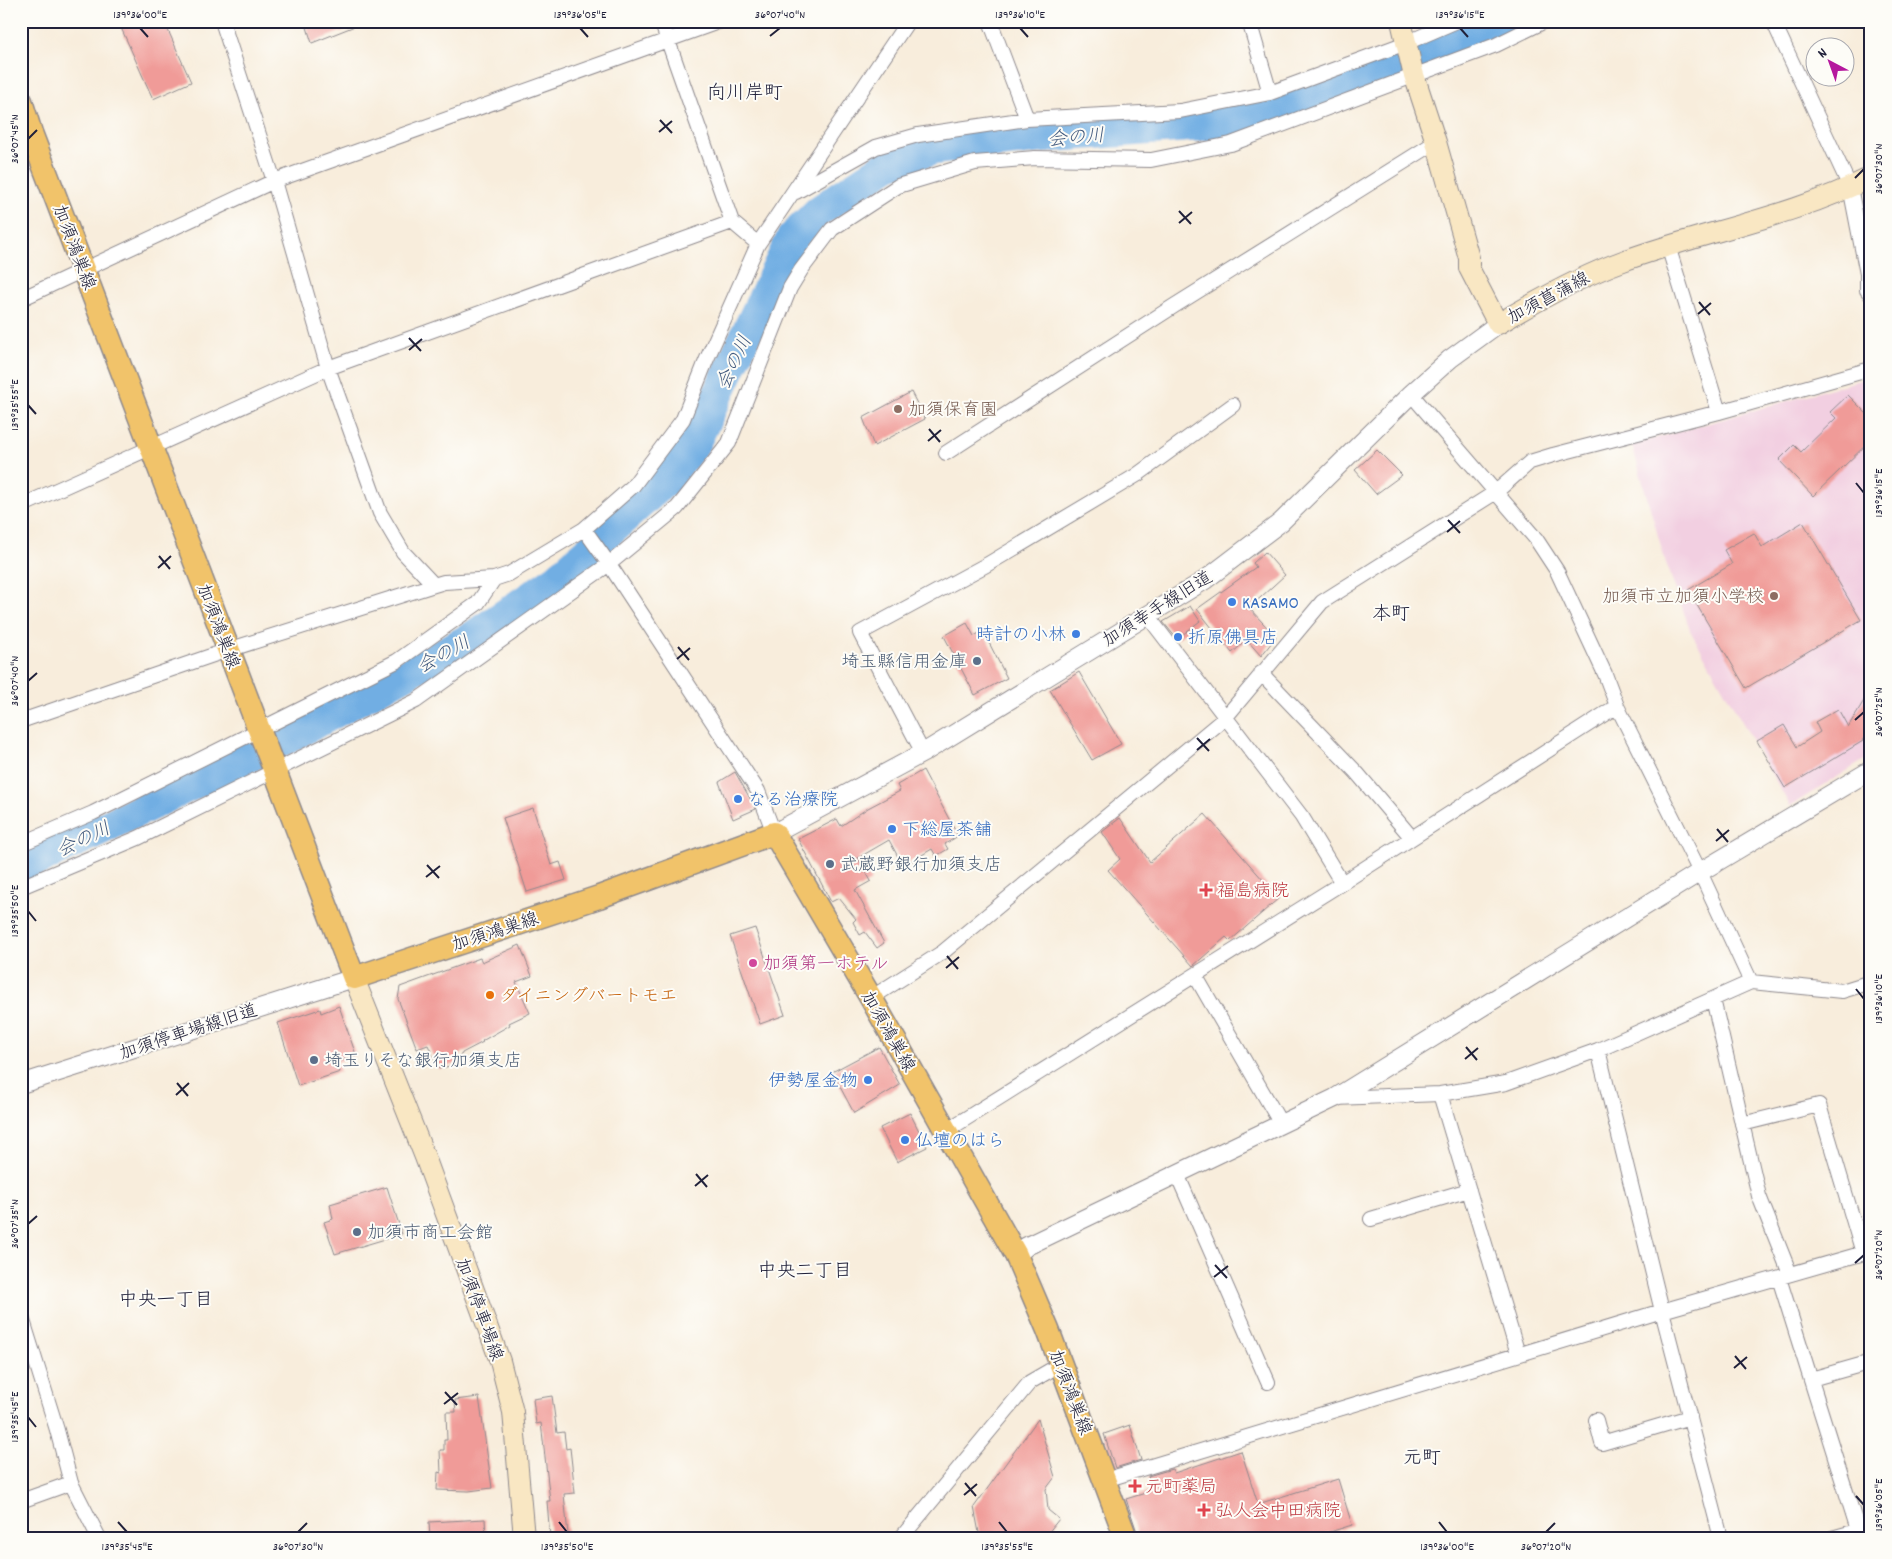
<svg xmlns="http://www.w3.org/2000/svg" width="1892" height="1559" font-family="Dekko,'Klee One',sans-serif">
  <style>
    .built { fill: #f2cfe1 }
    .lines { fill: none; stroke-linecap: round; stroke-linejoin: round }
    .river { stroke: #71aee3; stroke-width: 32 }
    .building { fill: #f09b98 }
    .minor-casing { stroke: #8d888c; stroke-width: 16 }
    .tertiary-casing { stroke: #8d888c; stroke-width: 20 }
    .secondary-casing { stroke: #8d888c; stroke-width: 22 }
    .primary-casing { stroke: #8d888c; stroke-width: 25 }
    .minor { stroke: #fff; stroke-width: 14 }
    .tertiary { stroke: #fff; stroke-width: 18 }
    .secondary { stroke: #f9e7c3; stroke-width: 20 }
    .primary { stroke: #f1c36a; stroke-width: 22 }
    .ticks { fill: none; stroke: #22223b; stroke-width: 2 }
    .education-dot { fill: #8d6e63; stroke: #fdfcf7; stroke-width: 2 }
    .shop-dot { fill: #3f7fe0; stroke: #fdfcf7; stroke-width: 2 }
    .service-dot { fill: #5c6f8a; stroke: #fdfcf7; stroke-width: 2 }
    .health-dot { fill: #e0444e; stroke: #fdfcf7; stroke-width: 2 }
    .hotel-dot { fill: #d1479c; stroke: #fdfcf7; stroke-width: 2 }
    .food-dot { fill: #e8710a; stroke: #fdfcf7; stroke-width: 2 }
    .labels { text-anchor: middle; stroke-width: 4; stroke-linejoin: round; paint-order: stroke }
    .street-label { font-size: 18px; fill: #22223b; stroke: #fdfcf7 }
    .education-label { font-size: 18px; fill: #785e54; stroke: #fdfcf7; text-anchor: start }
    .shop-label { font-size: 18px; fill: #366cbe; stroke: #fdfcf7; text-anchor: start }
    .service-label { font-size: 18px; fill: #4e5e75; stroke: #fdfcf7; text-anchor: start }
    .health-label { font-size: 18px; fill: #be3a42; stroke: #fdfcf7; text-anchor: start }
    .hotel-label { font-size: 18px; fill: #b23c85; stroke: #fdfcf7; text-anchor: start }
    .food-label { font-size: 18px; fill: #c56008; stroke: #fdfcf7; text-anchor: start }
    .neighbourhood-label { font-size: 19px; fill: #22223b; stroke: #fdfcf7 }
    .water-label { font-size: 19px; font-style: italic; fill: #425a7e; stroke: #fdfcf7 }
    .neatline { fill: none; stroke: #22223b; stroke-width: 2 }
    .ticks-label { font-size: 12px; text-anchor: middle; fill: #22223b }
  </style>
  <rect width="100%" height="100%" fill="#fdfcf7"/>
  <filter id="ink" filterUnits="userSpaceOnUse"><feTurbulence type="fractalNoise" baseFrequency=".02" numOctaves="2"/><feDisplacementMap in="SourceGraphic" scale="10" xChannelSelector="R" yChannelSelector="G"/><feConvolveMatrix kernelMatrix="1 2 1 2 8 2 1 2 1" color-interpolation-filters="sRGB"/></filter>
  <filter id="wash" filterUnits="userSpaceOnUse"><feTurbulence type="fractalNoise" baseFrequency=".0096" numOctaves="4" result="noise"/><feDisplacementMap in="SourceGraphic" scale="20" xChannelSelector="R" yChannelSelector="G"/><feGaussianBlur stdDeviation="1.12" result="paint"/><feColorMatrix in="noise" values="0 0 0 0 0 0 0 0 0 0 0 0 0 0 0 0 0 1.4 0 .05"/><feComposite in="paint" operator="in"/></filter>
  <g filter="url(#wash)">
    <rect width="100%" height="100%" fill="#f8eddc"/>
    <path class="built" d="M 1871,377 L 1871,756 L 1790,806 L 1691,632 L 1665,560 L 1632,445 Z"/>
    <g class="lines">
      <path class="river" d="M 21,868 L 288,738 L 471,638 L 557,579 L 666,480 L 694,444 L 792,238 L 819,211 L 888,164 L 934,149 L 1054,136 L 1217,124 L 1339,92 L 1500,21"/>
    </g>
    <g id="blocks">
      <path class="building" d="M 118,21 L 164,21 L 191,82 L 153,99 Z
        M 305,21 L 365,21 L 365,22 L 312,43 Z
        M 911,392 L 925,419 L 874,446 L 863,418 Z
        M 1848,395 L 1871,418 L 1871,440 L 1813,496 L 1779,460 L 1794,445 L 1801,452 L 1836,418 L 1830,412 Z
        M 1377,450 L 1402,475 L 1376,494 L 1355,470 Z
        M 1803,522 L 1861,620 L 1746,688 L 1688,590 L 1732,564 L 1724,550 L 1754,533 L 1762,547 Z
        M 1265,552 L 1285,575 L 1249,608 L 1276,637 L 1261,656 L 1247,640 L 1232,653 L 1197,609 L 1256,567 L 1253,563 Z
        M 1190,606 L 1200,621 L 1177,639 L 1163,622 Z
        M 967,623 L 974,636 L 983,631 L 1007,678 L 975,695 L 944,636 Z
        M 1079,672 L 1121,744 L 1092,760 L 1050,690 Z
        M 1871,689 L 1871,728 L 1863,741 L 1785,788 L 1757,741 L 1784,725 L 1797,747 L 1820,732 L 1815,722 L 1838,709 L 1848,727 Z
        M 923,770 L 958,836 L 945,844 L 948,849 L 936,856 L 932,849 L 903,866 L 889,840 L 858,858 L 871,881 L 855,890 L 884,943 L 877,948 L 865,932 L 860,935 L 853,922 L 856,919 L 839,898 L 831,902 L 798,839 L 837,819 L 841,826 L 868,808 L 900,791 L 897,785 Z
        M 735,772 L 756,809 L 733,819 L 719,782 Z
        M 533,808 L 551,865 L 560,862 L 566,880 L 527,892 L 503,818 Z
        M 1205,814 L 1279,898 L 1230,941 L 1226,937 L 1193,966 L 1108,870 L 1120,859 L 1102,832 L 1120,818 L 1150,862 Z
        M 755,928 L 785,1015 L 760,1024 L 730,936 Z
        M 520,945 L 532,976 L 516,982 L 530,1013 L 509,1023 L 510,1025 L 482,1041 L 483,1042 L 462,1053 L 462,1054 L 454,1059 L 456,1064 L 439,1069 L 428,1045 L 417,1049 L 398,999 L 400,987 L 480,958 L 482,962 Z
        M 339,1006 L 356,1055 L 337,1062 L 340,1072 L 298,1086 L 278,1023 L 320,1009 L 321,1013 Z
        M 879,1047 L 900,1085 L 854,1113 L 832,1072 Z
        M 910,1113 L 927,1147 L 897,1162 L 880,1128 Z
        M 387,1187 L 402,1234 L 335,1254 L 324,1222 L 333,1219 L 330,1204 Z
        M 552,1396 L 557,1433 L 564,1432 L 566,1449 L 570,1448 L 575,1493 L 564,1494 L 568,1535 L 550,1537 L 547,1501 L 550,1501 L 544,1448 L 541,1423 L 536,1424 L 533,1399 Z
        M 479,1397 L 492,1488 L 469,1491 L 437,1490 L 438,1472 L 441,1473 L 440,1450 L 444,1450 L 444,1440 L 447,1440 L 446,1412 L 456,1412 L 455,1400 Z
        M 1038,1419 L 1055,1477 L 1046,1489 L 1048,1510 L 1059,1519 L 1044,1538 L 980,1538 L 974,1507 Z
        M 1130,1425 L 1141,1460 L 1115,1468 L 1104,1434 Z
        M 1241,1451 L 1258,1504 L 1338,1479 L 1352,1525 L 1311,1538 L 1139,1538 L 1126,1499 L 1152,1491 L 1148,1476 L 1172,1469 L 1174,1473 Z
        M 485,1519 L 486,1538 L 430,1538 L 429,1522 Z"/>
    </g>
  </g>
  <g filter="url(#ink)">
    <use href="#blocks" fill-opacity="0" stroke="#8d888c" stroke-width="1"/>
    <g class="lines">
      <g class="minor-casing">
        <path id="minor" d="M 222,21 L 274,181 L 328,368 L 380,513 L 403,552 L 434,585
          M 661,21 L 732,222 L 758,244
          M 990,21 L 1027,119
          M 1249,21 L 1270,93
          M 1773,21 L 1850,187 L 1867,274 L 1867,290 L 1871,295
          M 796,192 L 876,147 L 918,135 L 1027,119 L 1180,111 L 1270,93 L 1406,43 L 1457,21
          M 1668,246 L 1719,412
          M 21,299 L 274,181 L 721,21
          M 1411,394 L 1536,539 L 1557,571 L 1605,674 L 1617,706 L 1700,872 L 1751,982
          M 946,453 L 1174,306 L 1436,142
          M 21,506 L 328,368 L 732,222
          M 584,529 L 609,564 L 758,791 L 774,833
          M 1147,615 L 1302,817 L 1342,883
          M 1261,673 L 1357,773 L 1412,838
          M 21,721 L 228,650 L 434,585 L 444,582 L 494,579 L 509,574 L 584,529 L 633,486 L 683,419 L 706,361 L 758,244 L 908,21
          M 923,753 L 860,633 L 988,564 L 1137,475 L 1233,405
          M 21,844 L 93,813 L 397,661 L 478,603 L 494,579
          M 21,887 L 138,838 L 416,701 L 609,564 L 677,508 L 729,443 L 790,288 L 801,270 L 832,229 L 898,186 L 975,163 L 1035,158 L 1151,160 L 1231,144 L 1496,45 L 1545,21
          M 1195,975 L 1281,1124
          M 871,998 L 943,952 L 1225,718 L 1322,602 L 1496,492 L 1530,462 L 1553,455 L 1719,412 L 1871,369
          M 1713,999 L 1759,1196 L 1790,1274
          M 1598,1050 L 1662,1311 L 1721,1538
          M 1440,1094 L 1518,1354
          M 1335,1098 L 1440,1094 L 1506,1083 L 1598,1050 L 1751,982 L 1842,991 L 1871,982
          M 1742,1124 L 1819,1105 L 1863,1253
          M 946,1131 L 1342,883 L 1617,706
          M 1177,1174 L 1268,1382
          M 1371,1219 L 1469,1190
          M 1779,1278 L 1858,1530
          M 21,1314 L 57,1430 L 71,1483 L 99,1538
          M 1811,1379 L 1871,1362
          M 1596,1420 L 1602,1443 L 1690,1417
          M 1105,1480 L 1662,1311 L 1871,1251
          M 21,1501 L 71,1483
          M 901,1538 L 1030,1382 L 1061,1364
          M 1832,1538 L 1871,1527"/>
      </g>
      <g class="tertiary-casing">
        <path id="tertiary" d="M 774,833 L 923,753 L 1205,580 L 1281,522 L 1411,394 L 1450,359 L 1498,324
          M 21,1084 L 354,978
          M 1016,1255 L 1027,1246 L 1335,1098 L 1700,872 L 1871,770"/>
      </g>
      <g class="secondary-casing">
        <path id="secondary" d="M 1401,21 L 1413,72 L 1436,142 L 1469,258 L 1469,268 L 1498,324 C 1538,300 1579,277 1623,261 C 1705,231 1793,217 1871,177
          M 354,978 L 425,1157 L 500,1361 L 513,1412 L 524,1538"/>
      </g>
      <g class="primary-casing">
        <path id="primary" d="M 21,101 L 31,133 L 354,978 L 599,897 L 774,833 L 871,998 L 1016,1255 L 1048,1330 L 1126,1538"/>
      </g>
      <use href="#minor" class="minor"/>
      <use href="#tertiary" class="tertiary"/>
      <use href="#secondary" class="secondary"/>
      <use href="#primary" class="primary"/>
    </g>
  </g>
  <path class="ticks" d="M 140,28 L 148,37M 580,28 L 588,37M 1020,28 L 1028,37M 1460,28 L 1468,37M 770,36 L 780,28M 660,120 L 672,133M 659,132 L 672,121M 28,139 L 37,130M 1855,178 L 1864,169M 1179,211 L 1191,224M 1179,223 L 1192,212M 1699,302 L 1710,315M 1698,314 L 1711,303M 409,338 L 421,351M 409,350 L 422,339M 28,405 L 36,414M 929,429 L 940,442M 928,441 L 941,430M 1856,483 L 1864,493M 1448,520 L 1460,533M 1447,532 L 1460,521M 159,556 L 170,569M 158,568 L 171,556M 678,647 L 689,660M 677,659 L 690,648M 28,681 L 37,673M 1855,720 L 1864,712M 1197,738 L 1209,751M 1197,750 L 1210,739M 1717,829 L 1728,842M 1716,841 L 1729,830M 427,865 L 439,878M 426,877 L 440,866M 28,911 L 36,921M 947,956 L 958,969M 946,968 L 959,957M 1856,989 L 1864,999M 1466,1047 L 1477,1060M 1465,1059 L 1478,1048M 177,1083 L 188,1096M 176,1095 L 189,1083M 696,1174 L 707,1187M 695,1186 L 708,1175M 28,1224 L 37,1216M 1855,1263 L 1864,1255M 1215,1265 L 1227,1278M 1214,1277 L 1228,1266M 1735,1356 L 1746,1369M 1734,1368 L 1747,1357M 445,1392 L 457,1405M 444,1404 L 458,1393M 28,1417 L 36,1427M 965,1483 L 976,1496M 964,1495 L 977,1484M 1856,1496 L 1864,1505M 118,1522 L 127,1532M 559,1522 L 567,1532M 999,1522 L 1007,1532M 1439,1522 L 1447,1532M 298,1532 L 307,1523M 1546,1532 L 1555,1523"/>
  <g class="education-dot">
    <circle cx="898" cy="409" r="5"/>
    <circle cx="1774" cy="596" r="5"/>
  </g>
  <g class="shop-dot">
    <circle cx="1232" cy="602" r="5"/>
    <circle cx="1076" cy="634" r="5"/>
    <circle cx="1178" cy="637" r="5"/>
    <circle cx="738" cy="799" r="5"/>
    <circle cx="892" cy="829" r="5"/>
    <circle cx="868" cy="1080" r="5"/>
    <circle cx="905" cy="1140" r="5"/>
  </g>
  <g class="service-dot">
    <circle cx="977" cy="661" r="5"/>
    <circle cx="830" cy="864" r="5"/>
    <circle cx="314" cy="1060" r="5"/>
    <circle cx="357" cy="1232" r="5"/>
  </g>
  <g class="health-dot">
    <path d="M1203.5 882.5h5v5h5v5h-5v5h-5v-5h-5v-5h5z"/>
    <path d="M1132.5 1478.5h5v5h5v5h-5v5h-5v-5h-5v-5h5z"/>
    <path d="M1201.5 1502.5h5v5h5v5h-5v5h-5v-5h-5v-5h5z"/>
  </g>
  <circle class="hotel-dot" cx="753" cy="963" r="5"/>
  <circle class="food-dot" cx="490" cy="995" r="5"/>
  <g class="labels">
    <g class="street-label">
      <text transform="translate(75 247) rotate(69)" y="6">加須鴻巣線</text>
      <text transform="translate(1548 297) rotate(-28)" y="6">加須菖蒲線</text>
      <text transform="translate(1157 608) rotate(-32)" y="6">加須幸手線旧道</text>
      <text transform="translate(219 626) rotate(69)" y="6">加須鴻巣線</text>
      <text transform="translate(495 931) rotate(-18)" y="6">加須鴻巣線</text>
      <text transform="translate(188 1031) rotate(-18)" y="6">加須停車場線旧道</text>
      <text transform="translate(889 1031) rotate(60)" y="6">加須鴻巣線</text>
      <text transform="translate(480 1309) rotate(70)" y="6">加須停車場線</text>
      <text transform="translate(1071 1392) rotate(69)" y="6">加須鴻巣線</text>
    </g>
    <g class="education-label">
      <text x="908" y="415">加須保育園</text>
      <text x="1764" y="602" text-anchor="end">加須市立加須小学校</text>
    </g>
    <g class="shop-label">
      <text x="1242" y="608">KASAMO</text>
      <text x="1066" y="640" text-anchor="end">時計の小林</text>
      <text x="1188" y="643">折原佛具店</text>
      <text x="748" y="805">なる治療院</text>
      <text x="902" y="835">下総屋茶舗</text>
      <text x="858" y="1086" text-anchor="end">伊勢屋金物</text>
      <text x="915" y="1146">仏壇のはら</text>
    </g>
    <g class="service-label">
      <text x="967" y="667" text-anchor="end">埼玉縣信用金庫</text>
      <text x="840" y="870">武蔵野銀行加須支店</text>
      <text x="324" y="1066">埼玉りそな銀行加須支店</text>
      <text x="367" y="1238">加須市商工会館</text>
    </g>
    <g class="health-label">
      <text x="1217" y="896">福島病院</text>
      <text x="1145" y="1492">元町薬局</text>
      <text x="1215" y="1516">弘人会中田病院</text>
    </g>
    <g class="hotel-label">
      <text x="763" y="969">加須第一ホテル</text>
    </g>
    <g class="food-label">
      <text x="500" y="1001">ダイニングバートモエ</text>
    </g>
    <g class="neighbourhood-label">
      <text x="745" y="98">向川岸町</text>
      <text x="1391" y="619">本町</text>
      <text x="805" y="1276">中央二丁目</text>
      <text x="166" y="1305">中央一丁目</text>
      <text x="1422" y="1463">元町</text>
    </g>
    <g class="water-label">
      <text transform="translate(1076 136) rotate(-5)" y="7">会の川</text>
      <text transform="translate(733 362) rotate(-65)" y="7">会の川</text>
      <text transform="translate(443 653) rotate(-29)" y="7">会の川</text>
      <text transform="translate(83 838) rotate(-26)" y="7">会の川</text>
    </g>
  </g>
  <rect width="1892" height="1559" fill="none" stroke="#fdfcf7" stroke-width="55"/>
  <g transform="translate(1830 62) rotate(319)"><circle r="24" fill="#fdfcf7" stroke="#a5a5ac"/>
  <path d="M0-4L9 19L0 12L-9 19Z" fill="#b5179e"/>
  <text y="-8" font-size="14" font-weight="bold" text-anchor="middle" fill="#22223b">N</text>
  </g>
  <rect x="28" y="28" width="1836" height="1504" class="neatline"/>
  <g class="ticks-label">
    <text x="140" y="18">139°36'00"E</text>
    <text x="580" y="18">139°36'05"E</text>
    <text x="780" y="18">36°07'40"N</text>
    <text x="1020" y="18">139°36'10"E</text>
    <text x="1460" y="18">139°36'15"E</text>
    <text transform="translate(14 139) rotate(-90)" y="4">36°07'45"N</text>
    <text transform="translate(1878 169) rotate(-90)" y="4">36°07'30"N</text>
    <text transform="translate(14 405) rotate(-90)" y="4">139°35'55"E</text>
    <text transform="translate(1878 493) rotate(-90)" y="4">139°36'15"E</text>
    <text transform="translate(14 681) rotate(-90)" y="4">36°07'40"N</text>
    <text transform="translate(1878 712) rotate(-90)" y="4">36°07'25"N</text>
    <text transform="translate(14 911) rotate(-90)" y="4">139°35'50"E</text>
    <text transform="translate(1878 999) rotate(-90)" y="4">139°36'10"E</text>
    <text transform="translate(14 1224) rotate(-90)" y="4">36°07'35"N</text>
    <text transform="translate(1878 1255) rotate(-90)" y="4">36°07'20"N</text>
    <text transform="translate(14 1417) rotate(-90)" y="4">139°35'45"E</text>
    <text transform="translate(1878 1505) rotate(-90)" y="4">139°36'05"E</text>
    <text x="127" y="1550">139°35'45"E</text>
    <text x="298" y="1550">36°07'30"N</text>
    <text x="567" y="1550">139°35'50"E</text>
    <text x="1007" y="1550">139°35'55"E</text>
    <text x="1447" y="1550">139°36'00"E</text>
    <text x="1546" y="1550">36°07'20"N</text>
  </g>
</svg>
